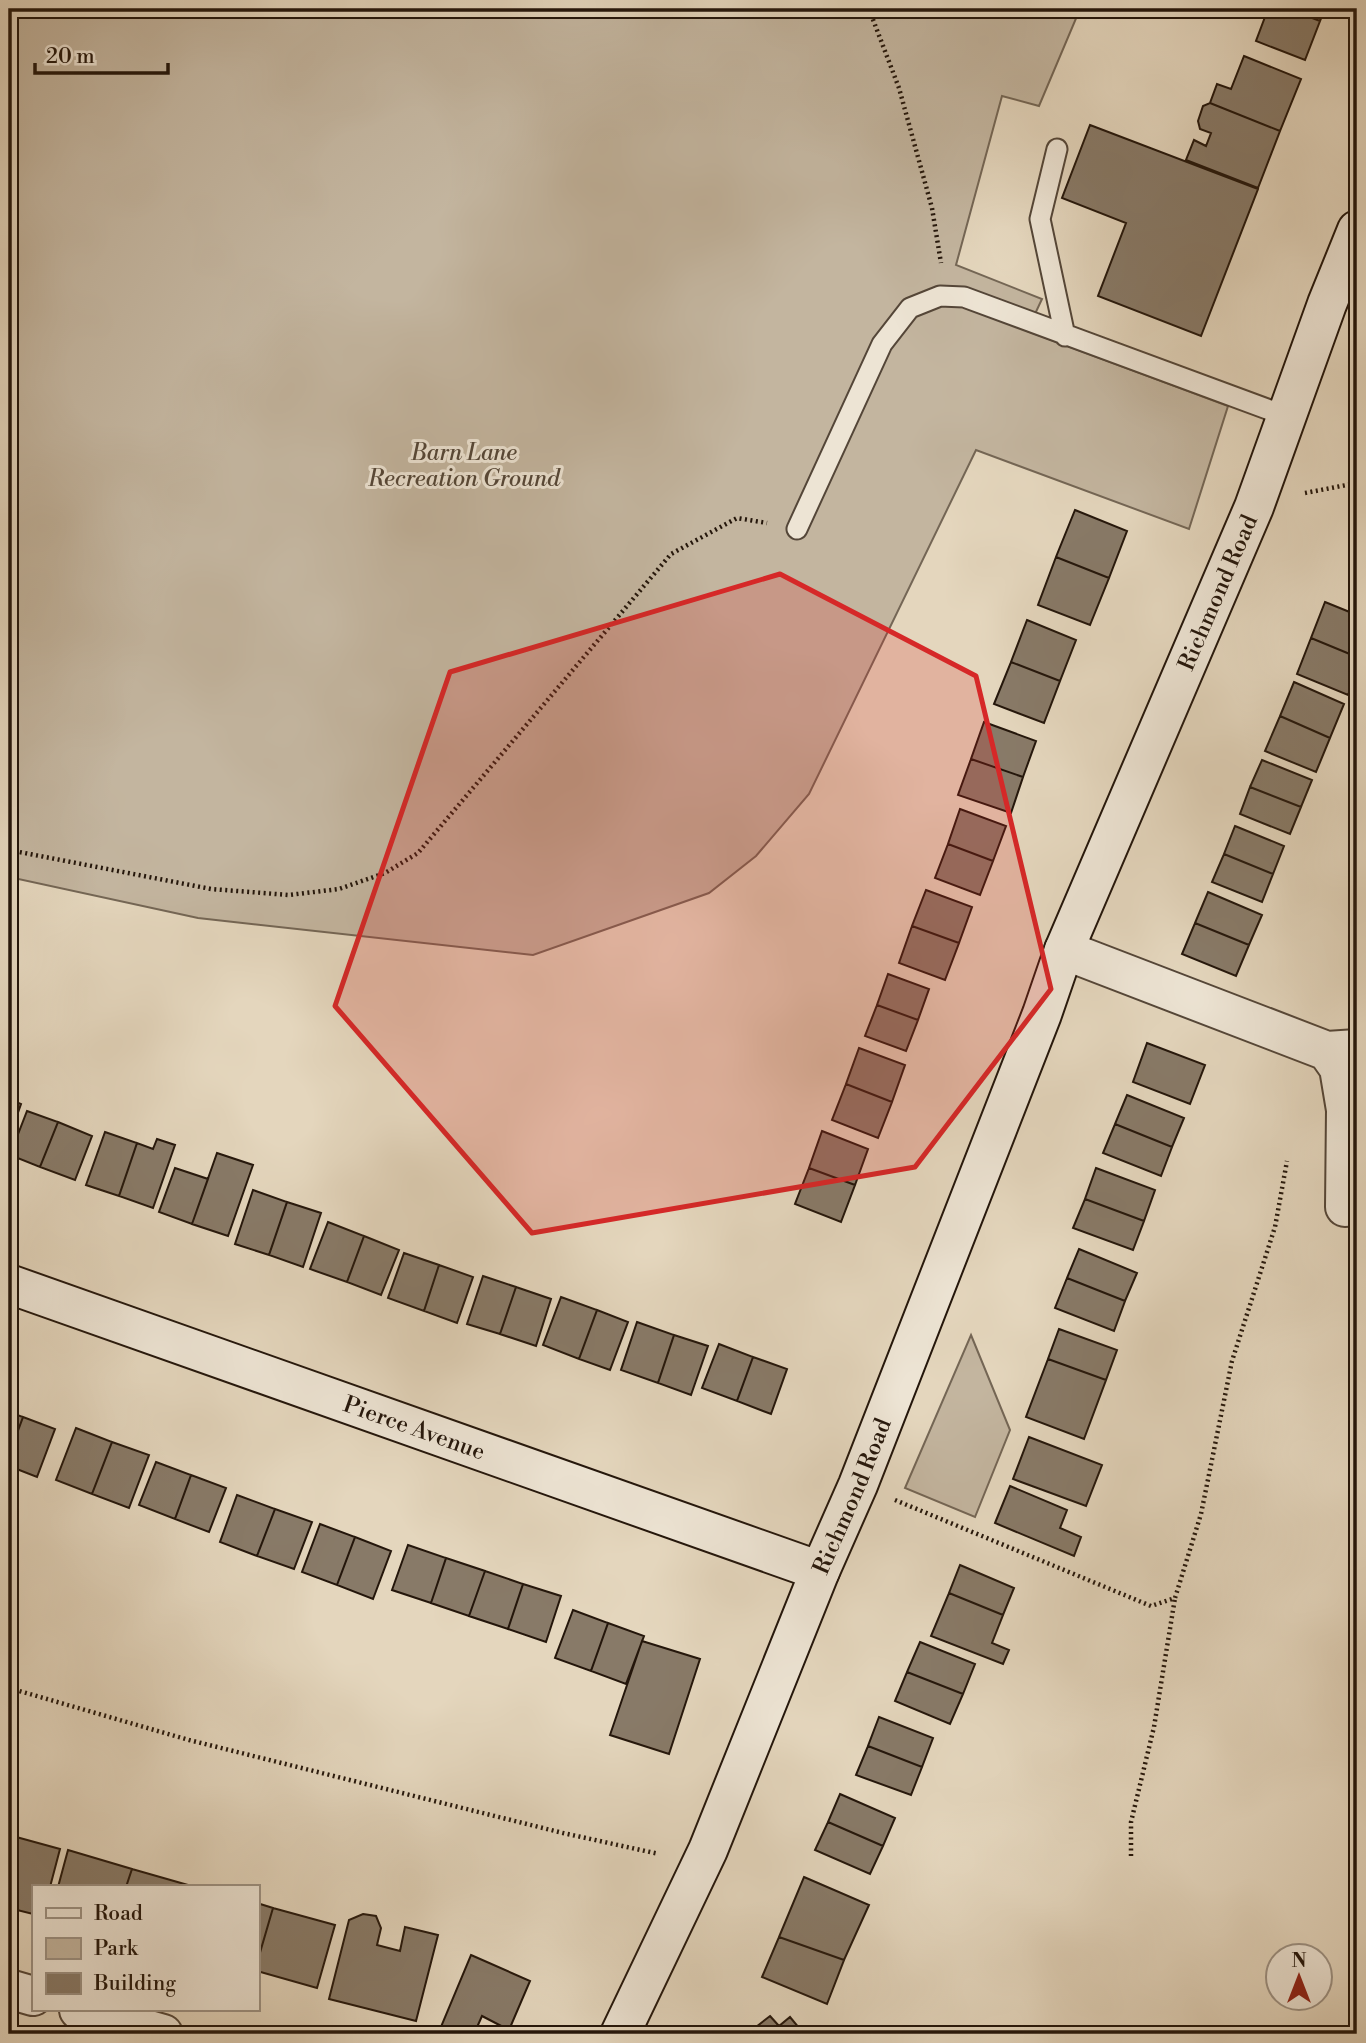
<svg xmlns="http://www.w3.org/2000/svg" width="1366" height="2043" font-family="'Libre Bodoni',serif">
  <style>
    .green { fill: #c3b59f; stroke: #746655; stroke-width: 2 }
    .building { fill: #887a68; stroke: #24160b; stroke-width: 2 }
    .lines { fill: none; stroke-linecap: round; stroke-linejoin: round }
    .lane-casing { stroke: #544638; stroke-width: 23 }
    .street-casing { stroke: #544638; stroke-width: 42 }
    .secondary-casing { stroke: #24160b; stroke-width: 42 }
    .path { stroke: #24160b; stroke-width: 4.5; stroke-dasharray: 2 3.5; stroke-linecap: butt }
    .lane { stroke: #ede4d4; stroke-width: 19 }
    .street { stroke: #ede4d4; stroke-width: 38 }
    .secondary { stroke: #ede4d4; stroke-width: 38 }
    .marked { fill: #d62828; fill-opacity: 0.2; stroke: #d62828; stroke-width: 5; stroke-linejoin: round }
    .labels { text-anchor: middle; stroke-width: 6; stroke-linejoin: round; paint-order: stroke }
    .park-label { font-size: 23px; font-style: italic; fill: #544637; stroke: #ede4d4 }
    .street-label { font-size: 23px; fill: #24160b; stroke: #ede4d4 }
  </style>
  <rect width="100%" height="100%" fill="#e4d6bd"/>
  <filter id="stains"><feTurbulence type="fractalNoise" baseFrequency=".00286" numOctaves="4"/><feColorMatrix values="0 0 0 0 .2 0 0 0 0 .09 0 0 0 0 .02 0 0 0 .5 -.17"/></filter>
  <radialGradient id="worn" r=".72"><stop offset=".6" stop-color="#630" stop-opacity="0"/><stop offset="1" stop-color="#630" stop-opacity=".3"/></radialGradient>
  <path class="green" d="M 9,9 L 1080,9 L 1039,106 L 1002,96 L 956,265 L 1042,299 L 1027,331 L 1228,406 L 1189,529 L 976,450 L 809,794 L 756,856 L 709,893 L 533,955 L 198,918 L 9,877 Z
    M 971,1335 L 1010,1430 L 975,1517 L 905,1488 Z"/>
  <path class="building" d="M 1268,9 L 1289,9 L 1320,21 L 1305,60 L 1256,41 Z
    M 1289,9 L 1325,9 L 1320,21 Z
    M 1244,56 L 1301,79 L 1280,131 L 1210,103 L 1217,84 L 1231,89 Z
    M 1210,103 L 1280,131 L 1258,188 L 1186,160 L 1194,140 L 1206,146 L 1211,133 L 1200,129 L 1198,121 L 1203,106 Z
    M 1090,125 L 1258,189 L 1201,336 L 1098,296 L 1126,223 L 1062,198 Z
    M 1075,510 L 1127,531 L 1109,578 L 1056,557 Z
    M 1056,557 L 1109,578 L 1090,625 L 1038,605 Z
    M 1325,602 L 1357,615 L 1357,657 L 1311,638 Z
    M 1027,620 L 1076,640 L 1060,681 L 1011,662 Z
    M 1311,638 L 1357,657 L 1357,672 L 1348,695 L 1297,674 Z
    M 1011,662 L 1060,681 L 1044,723 L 994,704 Z
    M 1294,682 L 1344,704 L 1330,738 L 1280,716 Z
    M 1280,716 L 1330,738 L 1316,772 L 1265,751 Z
    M 984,722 L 1036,741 L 1023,777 L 971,759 Z
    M 971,759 L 1023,777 L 1011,813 L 958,795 Z
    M 1262,760 L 1312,780 L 1301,807 L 1250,787 Z
    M 1250,787 L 1301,807 L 1290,834 L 1240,814 Z
    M 960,809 L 1006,826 L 993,861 L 948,844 Z
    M 1235,826 L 1284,846 L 1273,874 L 1224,854 Z
    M 948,844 L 993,861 L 980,895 L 935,878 Z
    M 1224,854 L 1273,874 L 1262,902 L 1212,882 Z
    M 926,890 L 972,907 L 959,943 L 912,926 Z
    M 1208,892 L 1262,915 L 1249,945 L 1195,923 Z
    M 1195,923 L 1249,945 L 1236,976 L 1182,954 Z
    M 912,926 L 959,943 L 945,980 L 899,963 Z
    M 888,974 L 929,989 L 918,1020 L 877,1005 Z
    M 877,1005 L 918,1020 L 906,1051 L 865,1036 Z
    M 1147,1043 L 1205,1065 L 1190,1104 L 1133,1082 Z
    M 859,1048 L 905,1065 L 892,1102 L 846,1084 Z
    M 846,1084 L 892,1102 L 878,1138 L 832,1120 Z
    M 1127,1095 L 1184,1118 L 1172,1147 L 1115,1124 Z
    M 9,1099 L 21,1104 L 9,1138 Z
    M 27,1111 L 58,1122 L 40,1167 L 10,1155 Z
    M 58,1122 L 92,1136 L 75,1180 L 40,1167 Z
    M 1115,1124 L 1172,1147 L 1161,1176 L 1103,1153 Z
    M 822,1131 L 868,1149 L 855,1185 L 809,1168 Z
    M 105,1132 L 137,1143 L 119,1196 L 86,1185 Z
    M 157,1139 L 175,1145 L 153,1208 L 119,1196 L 137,1143 L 153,1149 Z
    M 217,1153 L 253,1165 L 228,1236 L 192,1224 Z
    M 175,1168 L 208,1179 L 192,1224 L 159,1212 Z
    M 809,1168 L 855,1185 L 841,1222 L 795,1204 Z
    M 1096,1168 L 1155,1190 L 1144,1221 L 1085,1199 Z
    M 253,1190 L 287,1202 L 269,1255 L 235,1244 Z
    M 1085,1199 L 1144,1221 L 1133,1250 L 1073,1228 Z
    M 287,1202 L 321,1213 L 303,1267 L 269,1255 Z
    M 328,1222 L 364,1236 L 347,1282 L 310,1269 Z
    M 364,1236 L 399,1250 L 381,1295 L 347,1282 Z
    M 1079,1249 L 1137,1273 L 1125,1301 L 1067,1278 Z
    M 404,1253 L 439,1265 L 424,1311 L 388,1298 Z
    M 439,1265 L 473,1277 L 457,1323 L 424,1311 Z
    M 483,1276 L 516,1287 L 500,1334 L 467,1324 Z
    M 1067,1278 L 1125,1301 L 1114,1331 L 1055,1308 Z
    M 516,1287 L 551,1299 L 536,1346 L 500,1334 Z
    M 561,1297 L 597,1310 L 579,1359 L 543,1345 Z
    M 597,1310 L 628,1322 L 610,1370 L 579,1359 Z
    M 637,1322 L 674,1335 L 658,1383 L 621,1370 Z
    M 1059,1329 L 1117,1350 L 1106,1380 L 1048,1359 Z
    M 674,1335 L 708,1346 L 691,1395 L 658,1383 Z
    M 719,1344 L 753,1357 L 737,1401 L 702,1388 Z
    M 753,1357 L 787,1369 L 771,1414 L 737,1401 Z
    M 1048,1359 L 1106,1380 L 1084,1439 L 1026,1417 Z
    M 9,1412 L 23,1417 L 9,1455 Z
    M 23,1417 L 55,1429 L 37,1477 L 9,1466 L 9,1455 Z
    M 76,1428 L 112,1442 L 92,1494 L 56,1480 Z
    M 1029,1437 L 1102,1465 L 1086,1506 L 1013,1479 Z
    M 112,1442 L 149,1455 L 129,1508 L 92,1494 Z
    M 156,1462 L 191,1475 L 175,1519 L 139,1505 Z
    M 191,1475 L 226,1488 L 209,1532 L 175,1519 Z
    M 1010,1486 L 1067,1510 L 1060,1528 L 1081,1537 L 1074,1556 L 995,1523 Z
    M 237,1495 L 275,1509 L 257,1556 L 220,1542 Z
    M 275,1509 L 312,1522 L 294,1569 L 257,1556 Z
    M 320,1524 L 355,1537 L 337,1585 L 302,1572 Z
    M 355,1537 L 391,1551 L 373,1599 L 337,1585 Z
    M 408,1545 L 446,1558 L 431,1603 L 392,1590 Z
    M 446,1558 L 485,1571 L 469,1616 L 431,1603 Z
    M 960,1565 L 1014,1588 L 1003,1615 L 949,1593 Z
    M 485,1571 L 523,1584 L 508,1629 L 469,1616 Z
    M 523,1584 L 561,1596 L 546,1642 L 508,1629 Z
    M 949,1593 L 1003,1615 L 992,1643 L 1009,1650 L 1003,1664 L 931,1636 Z
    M 573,1610 L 608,1623 L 591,1671 L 555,1658 Z
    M 608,1623 L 644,1636 L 626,1684 L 591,1671 Z
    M 642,1641 L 700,1659 L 669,1754 L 610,1735 Z
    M 920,1642 L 975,1664 L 963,1694 L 907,1672 Z
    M 907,1672 L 963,1694 L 950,1724 L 895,1701 Z
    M 879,1717 L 933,1738 L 922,1767 L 868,1746 Z
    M 868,1746 L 922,1767 L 911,1795 L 856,1775 Z
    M 840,1794 L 895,1818 L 883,1846 L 828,1822 Z
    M 828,1822 L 883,1846 L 870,1874 L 815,1850 Z
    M 9,1835 L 60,1849 L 50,1887 L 33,1887 L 33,1914 L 9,1908 Z
    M 68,1850 L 132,1869 L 126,1887 L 58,1887 Z
    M 132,1869 L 195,1887 L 126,1887 Z
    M 804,1877 L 869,1905 L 844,1960 L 779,1937 Z
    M 257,1903 L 273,1908 L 257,1963 Z
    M 273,1908 L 335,1925 L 317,1988 L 257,1971 L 257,1963 Z
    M 363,1914 L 376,1916 L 381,1928 L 377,1945 L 400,1951 L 405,1927 L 438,1935 L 416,2021 L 329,1999 L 349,1920 Z
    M 779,1937 L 844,1960 L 827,2004 L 762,1977 Z
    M 471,1955 L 530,1981 L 509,2030 L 482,2016 L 474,2034 L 438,2034 Z
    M 770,2016 L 779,2026 L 790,2017 L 804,2034 L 747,2034 Z"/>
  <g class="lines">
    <g class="lane-casing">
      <path id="lane" d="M 1057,149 L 1040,219 L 1065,336
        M 797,529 L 882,344 L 910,308 L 940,296 L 964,297 L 1286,416"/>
    </g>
    <g class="street-casing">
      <path id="street" d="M 1064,950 L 1327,1051 L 1357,1049
        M 1327,1051 L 1339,1068 L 1346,1110 L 1345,1207
        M 9,1989 L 33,1996
        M 79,2010 L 163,2034"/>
    </g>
    <g class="secondary-casing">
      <g id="secondary">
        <path id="s1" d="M 9,1284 L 820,1571"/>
        <path id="s2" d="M 620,2034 L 708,1850 L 820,1571 L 858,1485 L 1042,1014 L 1064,950 L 1254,507 L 1327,304 L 1357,230"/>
      </g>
    </g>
    <path class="path" d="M 869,9 L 899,88 L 932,208 L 941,263
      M 1305,493 L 1357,483
      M 9,850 L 211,889 L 289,895 L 339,889 L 385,873 L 418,853 L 671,554 L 737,518 L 767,523
      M 895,1500 L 1151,1606 L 1175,1598 L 1201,1514 L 1232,1361 L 1275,1227 L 1287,1161
      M 9,1688 L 189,1740 L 563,1833 L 659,1854
      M 1131,1856 L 1131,1822 L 1154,1727 L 1175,1598"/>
    <use href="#lane" class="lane"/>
    <use href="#street" class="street"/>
    <use href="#secondary" class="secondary"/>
  </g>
  <path class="marked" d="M 780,574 L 976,676 L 1051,989 L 915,1167 L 532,1233 L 335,1006 L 450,672 Z"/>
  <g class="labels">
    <g class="park-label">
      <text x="464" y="460">Barn Lane<tspan x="464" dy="26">Recreation Ground</tspan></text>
    </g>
    <g class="street-label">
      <text dy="8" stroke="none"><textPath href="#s2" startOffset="1561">Richmond Road</textPath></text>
      <text dy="8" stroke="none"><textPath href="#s1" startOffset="430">Pierce Avenue</textPath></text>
      <text dy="8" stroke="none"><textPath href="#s2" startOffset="586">Richmond Road</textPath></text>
    </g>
  </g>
  <rect width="1366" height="2043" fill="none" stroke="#e4d6bd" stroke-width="35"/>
  <rect x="10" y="10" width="1345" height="2022" fill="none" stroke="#24160b" stroke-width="3.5"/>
  <rect x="18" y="18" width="1331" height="2008" fill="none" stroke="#24160b" stroke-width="2"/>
  <rect x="32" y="1885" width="228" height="126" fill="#ede4d4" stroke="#9d9284" stroke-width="2"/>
  <rect x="46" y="1908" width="35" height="10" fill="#ede4d4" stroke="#9d9284" stroke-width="2"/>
  <text x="94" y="1920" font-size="21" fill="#24160b">Road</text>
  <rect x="46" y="1938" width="35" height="21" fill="#c3b59f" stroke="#9d9284" stroke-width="2"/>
  <text x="94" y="1955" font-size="21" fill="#24160b">Park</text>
  <rect x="46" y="1973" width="35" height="21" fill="#887a68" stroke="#9d9284" stroke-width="2"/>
  <text x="94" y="1990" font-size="21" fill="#24160b">Building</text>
  <g transform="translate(1299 1977)"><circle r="33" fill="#ede4d4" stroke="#9d9284" stroke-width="2"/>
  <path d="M0-5L12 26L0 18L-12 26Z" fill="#8f2418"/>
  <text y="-10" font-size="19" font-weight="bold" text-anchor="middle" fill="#24160b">N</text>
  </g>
  <path d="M35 63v10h133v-10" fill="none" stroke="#24160b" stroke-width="3.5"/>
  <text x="46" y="63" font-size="21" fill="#24160b" stroke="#ede4d4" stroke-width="5" paint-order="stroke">20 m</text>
  <rect width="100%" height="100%" filter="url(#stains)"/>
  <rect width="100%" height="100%" fill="url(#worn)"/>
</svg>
